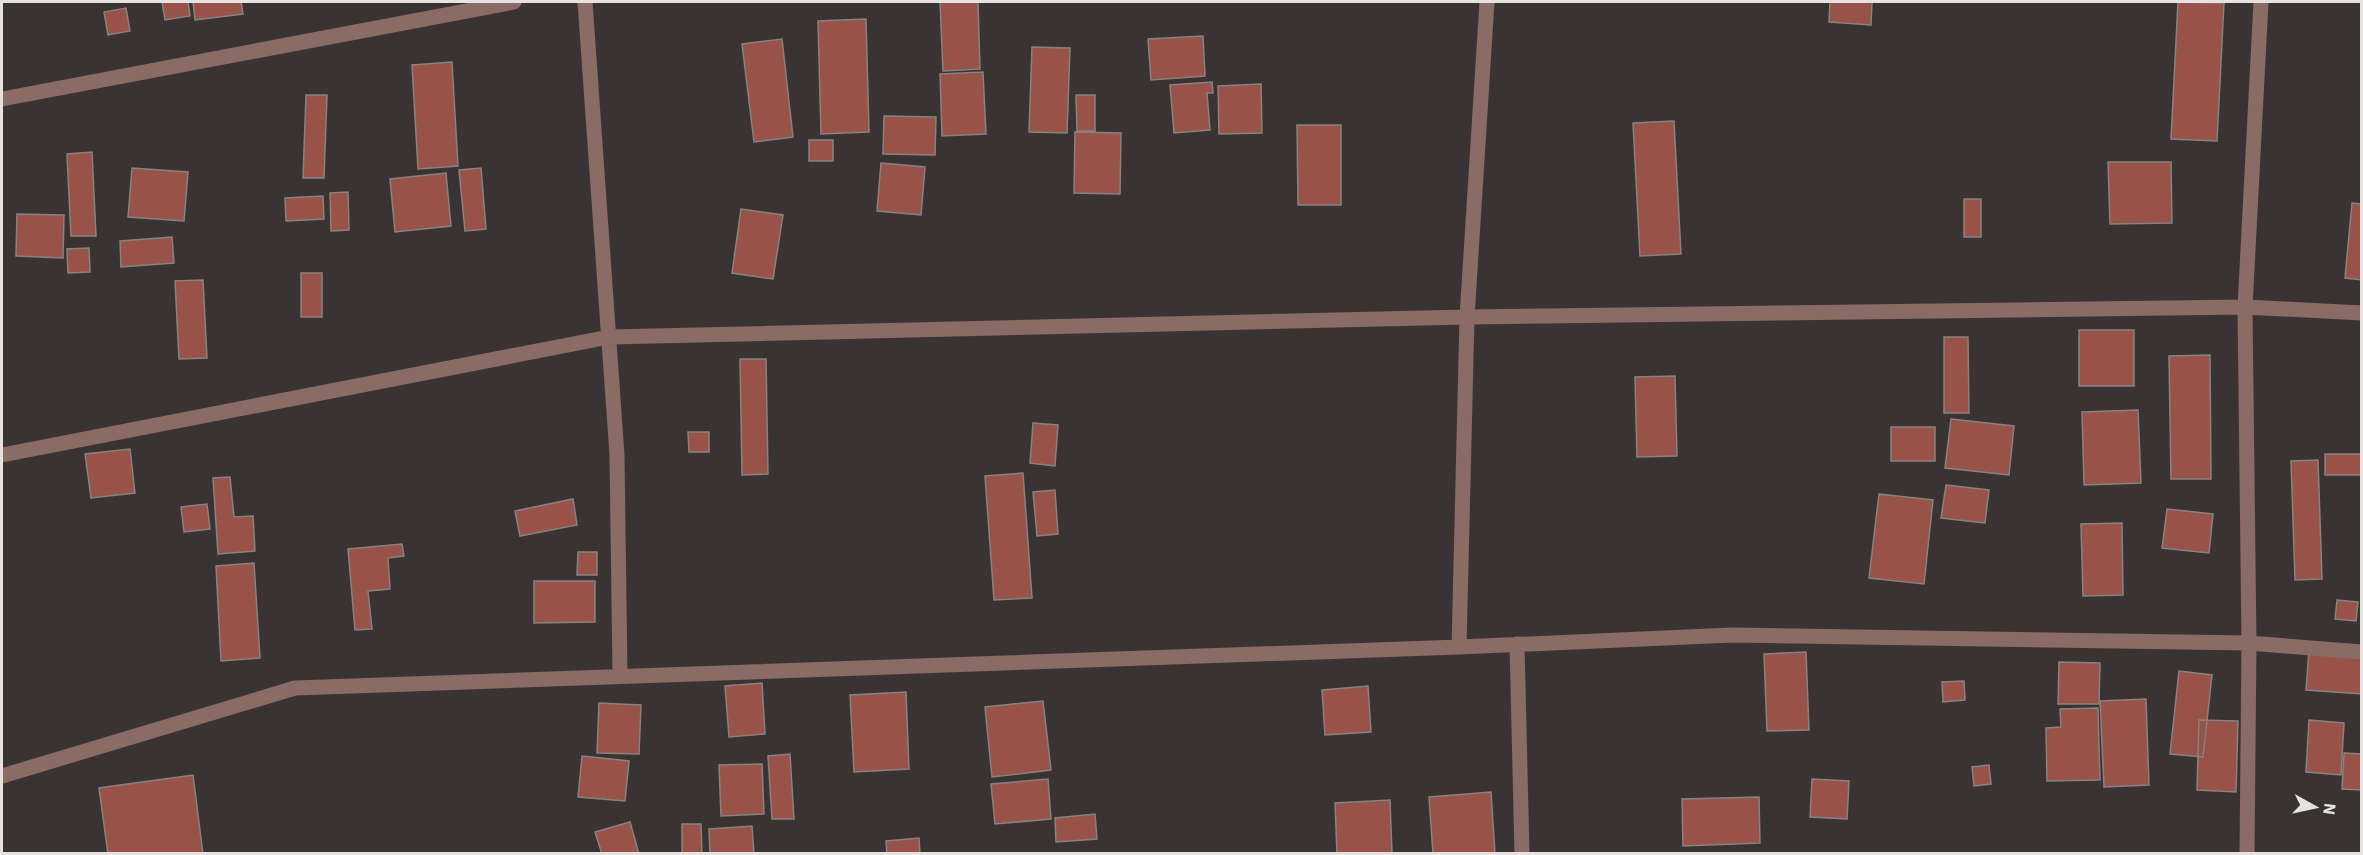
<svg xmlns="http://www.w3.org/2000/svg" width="2363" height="855" font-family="'IBM Plex Sans',sans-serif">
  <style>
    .building { fill: #985247; stroke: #888281; stroke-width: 1.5 }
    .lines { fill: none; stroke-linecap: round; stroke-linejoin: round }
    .minor { stroke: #8b6b65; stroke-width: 15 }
  </style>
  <rect width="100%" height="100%" fill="#393433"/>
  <path class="building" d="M 162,2 L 188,2 L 190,16 L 165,20 Z
    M 193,2 L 241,2 L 243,14 L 195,20 Z
    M 940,2 L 978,2 L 980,69 L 943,71 Z
    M 1830,2 L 1872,2 L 1871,25 L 1829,22 Z
    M 2178,2 L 2224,3 L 2217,141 L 2171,139 Z
    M 126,8 L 130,31 L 108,35 L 104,12 Z
    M 866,19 L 869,132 L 821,134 L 818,21 Z
    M 1203,36 L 1205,76 L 1151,80 L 1148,39 Z
    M 782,39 L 793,137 L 754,142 L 742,44 Z
    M 1032,47 L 1070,48 L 1067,133 L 1029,132 Z
    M 452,62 L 458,166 L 418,169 L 412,65 Z
    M 983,72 L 986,134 L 942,136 L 940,74 Z
    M 1212,82 L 1213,93 L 1207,93 L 1210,130 L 1174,133 L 1170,85 Z
    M 1261,84 L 1262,133 L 1219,134 L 1218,86 Z
    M 306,95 L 327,95 L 324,178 L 303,178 Z
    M 1076,95 L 1095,95 L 1095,131 L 1077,131 Z
    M 884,116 L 936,117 L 935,155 L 883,154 Z
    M 1674,121 L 1681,254 L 1640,256 L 1633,123 Z
    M 1297,125 L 1341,125 L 1341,205 L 1298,205 Z
    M 1075,132 L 1121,133 L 1120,194 L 1074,193 Z
    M 809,140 L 833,140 L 833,161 L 809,161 Z
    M 92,152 L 96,236 L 71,236 L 67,154 Z
    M 2108,162 L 2171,162 L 2172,223 L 2110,224 Z
    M 881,163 L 925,167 L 921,215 L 877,211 Z
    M 132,168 L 188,172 L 184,221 L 128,217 Z
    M 481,168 L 486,229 L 465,231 L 459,170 Z
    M 446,173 L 451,226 L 395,232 L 390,179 Z
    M 348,192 L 349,230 L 331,231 L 330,193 Z
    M 323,196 L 324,219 L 286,221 L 285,198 Z
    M 1964,199 L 1981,199 L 1981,237 L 1964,237 Z
    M 2352,203 L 2362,204 L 2362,280 L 2345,278 Z
    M 741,209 L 783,215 L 773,279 L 732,273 Z
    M 17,214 L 64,215 L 63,258 L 16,256 Z
    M 172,237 L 174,263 L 121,267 L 120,241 Z
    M 89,248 L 90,272 L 68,273 L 67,249 Z
    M 301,273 L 322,273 L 322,317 L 301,317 Z
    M 203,280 L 207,358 L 179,359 L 175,281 Z
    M 2079,330 L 2134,330 L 2134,386 L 2079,386 Z
    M 1944,337 L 1968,337 L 1969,413 L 1944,413 Z
    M 2210,355 L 2211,479 L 2171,479 L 2169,356 Z
    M 740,359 L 766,359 L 768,474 L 742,475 Z
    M 1675,376 L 1677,456 L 1637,457 L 1635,377 Z
    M 2138,410 L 2141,483 L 2084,485 L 2082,412 Z
    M 1951,419 L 2014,426 L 2009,475 L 1945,468 Z
    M 1033,423 L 1058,425 L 1055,466 L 1030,463 Z
    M 1891,427 L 1935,427 L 1935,461 L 1891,461 Z
    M 688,432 L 709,432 L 709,452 L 689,452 Z
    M 130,449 L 135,493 L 91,498 L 85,454 Z
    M 2325,454 L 2362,454 L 2362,475 L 2325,475 Z
    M 2318,460 L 2322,579 L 2295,580 L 2291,461 Z
    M 1023,473 L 1032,598 L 994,600 L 985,476 Z
    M 230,477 L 234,517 L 253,516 L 255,551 L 218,554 L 213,478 Z
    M 1946,485 L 1989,490 L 1985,523 L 1941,518 Z
    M 1055,490 L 1058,534 L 1037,536 L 1033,492 Z
    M 1879,494 L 1933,500 L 1924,584 L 1869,578 Z
    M 573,499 L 577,525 L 520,536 L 515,511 Z
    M 207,504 L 210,529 L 184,532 L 181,507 Z
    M 2167,509 L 2213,514 L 2209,553 L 2162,548 Z
    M 2122,523 L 2123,595 L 2083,596 L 2081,524 Z
    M 402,544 L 404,556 L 388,558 L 390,589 L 368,591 L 372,629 L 355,630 L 348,549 Z
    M 578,552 L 597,552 L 597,575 L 577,575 Z
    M 254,563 L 260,658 L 221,661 L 216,566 Z
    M 534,581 L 595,581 L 595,622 L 534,623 Z
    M 2337,600 L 2358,602 L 2356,621 L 2335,619 Z
    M 2309,650 L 2362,654 L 2362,694 L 2306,690 Z
    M 1806,652 L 1809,730 L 1767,731 L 1764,654 Z
    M 2059,662 L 2100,663 L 2099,704 L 2058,704 Z
    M 2179,671 L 2212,675 L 2203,757 L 2170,754 Z
    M 1964,681 L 1965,700 L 1943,702 L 1942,682 Z
    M 762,683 L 765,734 L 729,737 L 725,686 Z
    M 1368,686 L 1371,732 L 1325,735 L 1322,690 Z
    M 906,692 L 909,769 L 854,772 L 850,695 Z
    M 2146,699 L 2149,785 L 2104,787 L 2100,701 Z
    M 1043,701 L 1051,770 L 992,777 L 985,707 Z
    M 599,703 L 641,705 L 639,754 L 597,753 Z
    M 2098,708 L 2100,780 L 2047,781 L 2046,728 L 2061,727 L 2060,709 Z
    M 2199,720 L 2238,721 L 2236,792 L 2197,790 Z
    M 2309,720 L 2344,723 L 2341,775 L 2306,772 Z
    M 2344,753 L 2362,754 L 2362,790 L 2342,789 Z
    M 790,754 L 794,819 L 772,819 L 768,756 Z
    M 582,756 L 629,761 L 625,801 L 578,797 Z
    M 762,764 L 764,814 L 721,816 L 719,765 Z
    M 1989,765 L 1991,784 L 1974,786 L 1972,767 Z
    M 193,775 L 203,854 L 108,854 L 99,788 Z
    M 1048,779 L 1051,819 L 995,824 L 991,784 Z
    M 1812,779 L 1849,781 L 1847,819 L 1810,817 Z
    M 1491,792 L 1495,854 L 1433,854 L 1429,797 Z
    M 1759,797 L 1760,843 L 1683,846 L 1682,799 Z
    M 1390,800 L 1392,854 L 1337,854 L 1335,803 Z
    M 1095,814 L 1097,839 L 1056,842 L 1055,818 Z
    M 630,822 L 639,854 L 602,854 L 595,832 Z
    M 682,824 L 701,824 L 702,854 L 682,854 Z
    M 752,826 L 754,854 L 710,854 L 709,829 Z
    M 919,838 L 920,854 L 887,854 L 886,841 Z"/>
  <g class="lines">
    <path class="minor" d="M 585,2 L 617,455 L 620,675
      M 2,99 L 514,2
      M 2,455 L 609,337 L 1467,317 L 2245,307 L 2362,313
      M 1517,644 L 1522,854
      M 1459,647 L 1467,317 L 1487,2
      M 2,776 L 295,688 L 1459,647 L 1732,635 L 2249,643 L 2362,652
      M 2247,854 L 2249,643 L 2245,307 L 2261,2"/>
  </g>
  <rect width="2363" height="855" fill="none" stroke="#e5e2e1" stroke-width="6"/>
  <g transform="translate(2315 807) rotate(98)" stroke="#393433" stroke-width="4.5" paint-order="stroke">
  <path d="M0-4.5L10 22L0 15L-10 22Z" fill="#e5e2e1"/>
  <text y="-9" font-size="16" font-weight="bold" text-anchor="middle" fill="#e5e2e1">N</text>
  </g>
</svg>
